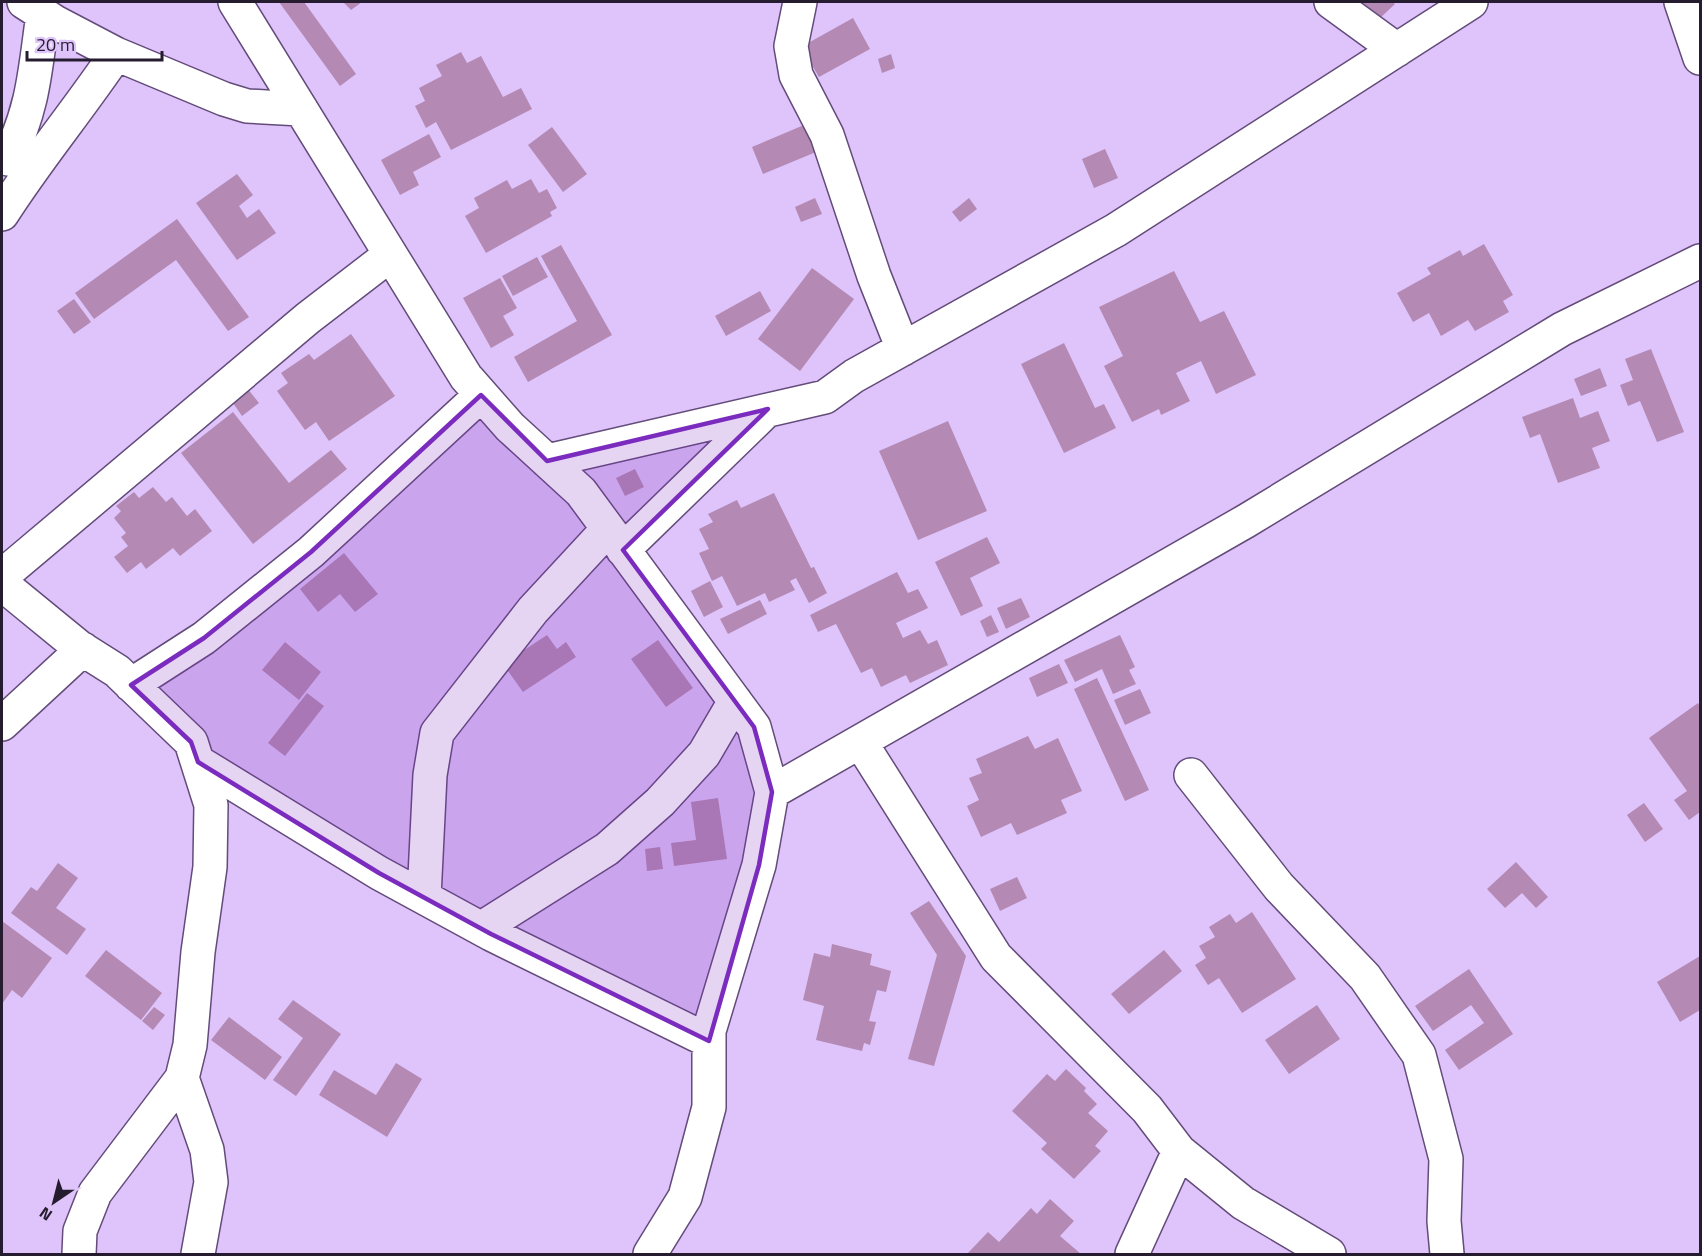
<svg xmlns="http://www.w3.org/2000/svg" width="1702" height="1256" font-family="'Titillium Web',sans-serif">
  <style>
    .building { fill: #b489b4 }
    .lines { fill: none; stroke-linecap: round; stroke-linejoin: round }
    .minor-casing { stroke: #634b7a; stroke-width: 36 }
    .minor { stroke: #fff; stroke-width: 33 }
    .marked { fill: #7b2cbf; fill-opacity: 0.2; stroke: #7b2cbf; stroke-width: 4.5; stroke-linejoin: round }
  </style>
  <rect width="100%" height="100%" fill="#dec4fa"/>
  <path class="building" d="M 279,2 L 304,2 L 356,74 L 340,86 Z
    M 343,2 L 362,2 L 351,10 Z
    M 1362,2 L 1392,2 L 1395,4 L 1379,19 Z
    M 853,18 L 870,49 L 819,77 L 801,47 Z
    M 461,52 L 467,63 L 481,56 L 503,97 L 521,88 L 532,109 L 451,150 L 436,122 L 426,128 L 415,106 L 425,101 L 419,88 L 442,76 L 436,65 Z
    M 891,54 L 895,68 L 882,73 L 878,59 Z
    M 804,125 L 816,152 L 763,174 L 752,147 Z
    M 552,127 L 587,174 L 563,192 L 528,145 Z
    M 429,134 L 441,157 L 413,172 L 419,185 L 400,195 L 381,160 Z
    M 1105,149 L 1118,178 L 1094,188 L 1082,159 Z
    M 237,174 L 253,195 L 239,206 L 247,218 L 259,209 L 276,233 L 237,260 L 196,203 Z
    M 531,179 L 539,193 L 547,189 L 557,208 L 550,212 L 552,216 L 486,253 L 465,216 L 479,208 L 474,198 L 507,180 L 512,189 Z
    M 815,198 L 822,214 L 801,222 L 795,207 Z
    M 969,198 L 977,209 L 960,222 L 952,212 Z
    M 177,219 L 249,317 L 228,331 L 176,260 L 94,319 L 75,293 Z
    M 1484,244 L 1513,295 L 1503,301 L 1509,312 L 1475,331 L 1468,320 L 1441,336 L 1429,313 L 1413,322 L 1397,293 L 1431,274 L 1427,268 L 1460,250 L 1463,256 Z
    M 561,245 L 612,335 L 528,382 L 514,357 L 577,321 L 541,256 Z
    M 537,257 L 548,277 L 513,296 L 502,276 Z
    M 812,268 L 854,299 L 800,371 L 758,339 Z
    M 1174,271 L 1200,322 L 1224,311 L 1256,375 L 1216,394 L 1201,361 L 1176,373 L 1190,401 L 1161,415 L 1159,409 L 1132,422 L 1104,366 L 1123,356 L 1099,307 Z
    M 500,278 L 517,308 L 503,316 L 514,335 L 491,348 L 463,298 Z
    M 760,291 L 771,311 L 726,336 L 715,316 Z
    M 74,299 L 91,322 L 74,334 L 57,311 Z
    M 351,334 L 395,396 L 329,441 L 316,422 L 305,430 L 277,391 L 288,383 L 281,373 L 309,354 L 314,360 Z
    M 1064,343 L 1095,408 L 1104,404 L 1116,428 L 1064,453 L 1021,364 Z
    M 1651,349 L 1684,432 L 1657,442 L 1640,401 L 1628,406 L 1620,385 L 1633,380 L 1625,359 Z
    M 1600,368 L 1607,386 L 1581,396 L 1574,379 Z
    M 247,388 L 259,403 L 242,416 L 231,400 Z
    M 1573,398 L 1580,418 L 1598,411 L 1610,441 L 1592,448 L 1600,468 L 1558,483 L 1540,434 L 1530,438 L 1522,417 Z
    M 233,412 L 289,483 L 331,450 L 347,469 L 253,544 L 181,453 Z
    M 948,421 L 987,511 L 918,540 L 879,451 Z
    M 635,469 L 644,487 L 625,496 L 616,478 Z
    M 153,487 L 166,502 L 172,497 L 187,516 L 195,509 L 212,531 L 180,556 L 173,548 L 146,569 L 141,562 L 127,573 L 114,557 L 128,546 L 121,537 L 126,533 L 114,518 L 121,511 L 116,506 L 134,492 L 139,498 Z
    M 774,493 L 811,568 L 814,567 L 827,593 L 809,603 L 796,578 L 790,581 L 795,590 L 769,602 L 765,593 L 737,606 L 722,576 L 712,581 L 699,553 L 709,549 L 699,529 L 713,522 L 708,514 L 737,500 L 741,508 Z
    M 987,537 L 1000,563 L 970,578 L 983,606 L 961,616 L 935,562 Z
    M 344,553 L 378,594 L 355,612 L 340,594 L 318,612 L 300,589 Z
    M 897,572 L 908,593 L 918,589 L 928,608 L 896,623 L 903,638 L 920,630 L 928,644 L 937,640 L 948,665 L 910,683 L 906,675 L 881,687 L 872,668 L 861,673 L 836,624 L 818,632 L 810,615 Z
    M 710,581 L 723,607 L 704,617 L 691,591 Z
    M 1021,598 L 1030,617 L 1006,629 L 997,608 Z
    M 760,600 L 767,614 L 728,634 L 720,619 Z
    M 991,615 L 999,632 L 987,637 L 980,621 Z
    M 547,635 L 557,649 L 566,642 L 576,657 L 523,692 L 503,664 Z
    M 1120,635 L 1135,667 L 1129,670 L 1136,684 L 1113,694 L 1102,669 L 1075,682 L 1064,660 Z
    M 658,640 L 693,688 L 666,707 L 631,659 Z
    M 285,642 L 321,672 L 299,700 L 262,670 Z
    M 1059,664 L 1068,683 L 1037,697 L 1029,678 Z
    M 1097,678 L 1149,790 L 1125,801 L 1074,689 Z
    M 1140,689 L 1151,713 L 1125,725 L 1114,700 Z
    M 307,693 L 324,706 L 285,756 L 268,743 Z
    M 1698,703 L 1700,707 L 1700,812 L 1689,820 L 1674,800 L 1687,791 L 1649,738 Z
    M 1028,736 L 1035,749 L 1058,738 L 1082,791 L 1061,800 L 1067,813 L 1017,835 L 1011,823 L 981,837 L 967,806 L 979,800 L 969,778 L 982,773 L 976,759 Z
    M 718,798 L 727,859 L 674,866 L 671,843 L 696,840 L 691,802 Z
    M 1644,803 L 1663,829 L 1645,842 L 1627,815 Z
    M 660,847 L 663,869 L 647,871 L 645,849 Z
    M 1516,862 L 1548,897 L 1536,908 L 1522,893 L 1505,908 L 1487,889 Z
    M 58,863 L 78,878 L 56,908 L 86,929 L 67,955 L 11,913 L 31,887 L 37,891 Z
    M 1017,877 L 1027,898 L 1000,911 L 990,889 Z
    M 929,901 L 966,956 L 934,1066 L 908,1059 L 937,955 L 910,913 Z
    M 1252,912 L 1296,979 L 1242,1013 L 1219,978 L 1208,985 L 1195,965 L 1206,958 L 1199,946 L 1215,937 L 1209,927 L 1230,914 L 1236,923 Z
    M 2,921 L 52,958 L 22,998 L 12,990 L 2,1004 Z
    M 832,944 L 872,954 L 870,965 L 891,971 L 886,992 L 877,990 L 869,1021 L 876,1022 L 870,1045 L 864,1043 L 862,1051 L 816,1040 L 824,1006 L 803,1000 L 814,953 L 830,957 Z
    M 106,950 L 162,993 L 141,1020 L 85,976 Z
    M 1164,950 L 1182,971 L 1129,1014 L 1111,994 Z
    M 1700,956 L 1700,1010 L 1680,1022 L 1657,982 Z
    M 1469,969 L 1513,1034 L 1459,1070 L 1445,1050 L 1484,1023 L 1471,1005 L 1433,1031 L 1415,1006 Z
    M 293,1000 L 341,1034 L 296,1096 L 273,1080 L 303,1038 L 278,1019 Z
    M 1317,1005 L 1340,1039 L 1289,1074 L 1265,1040 Z
    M 154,1007 L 165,1015 L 153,1030 L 142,1021 Z
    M 229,1017 L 282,1057 L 265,1080 L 211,1040 Z
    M 396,1063 L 422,1079 L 387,1137 L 319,1095 L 334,1070 L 376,1095 Z
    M 1066,1069 L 1086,1088 L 1084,1091 L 1097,1104 L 1088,1113 L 1108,1131 L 1095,1146 L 1101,1151 L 1074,1179 L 1041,1149 L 1047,1143 L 1012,1111 L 1047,1074 L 1055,1081 Z
    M 1050,1199 L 1074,1221 L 1060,1236 L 1081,1254 L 967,1254 L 988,1232 L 999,1242 L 1031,1208 L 1037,1214 Z"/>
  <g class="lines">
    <g class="minor-casing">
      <path id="minor" d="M 24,2 L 55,22 L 116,54 L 224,99 L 247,106 L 301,109
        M 235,2 L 466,377 L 510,427 L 581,492 L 754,727 L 772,792 L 759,865 L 709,1031 L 709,1107 L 685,1197 L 650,1254
        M 800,2 L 791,46 L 796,75 L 827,135 L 874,276 L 903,349
        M 1331,2 L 1397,50
        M 1681,2 L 1700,58
        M 8,159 C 34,107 35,70 43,14
        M 2,214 C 37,159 79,109 116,54
        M 547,461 L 825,397 L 854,376 L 1116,230 L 1471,2
        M 623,550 L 766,411
        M 2,576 L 308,318 L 390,255
        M 2,584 L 79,647 L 117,671 L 191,742 L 211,805 L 210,867 L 198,952 L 190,1045 L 182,1078 L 95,1193 L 80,1231 L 79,1254
        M 131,685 L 204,638 L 311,552 L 481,395
        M 2,724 L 83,649
        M 861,743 L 996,957 L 1147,1109 L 1179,1151 L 1243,1203 L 1329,1254
        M 198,762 L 379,873 L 491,934 L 709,1041
        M 1191,775 L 1279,887 L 1365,977 L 1419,1055 L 1446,1159 L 1444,1221 L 1447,1254
        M 772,792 L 1246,521 L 1562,329 L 1700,261
        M 424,897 L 430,775 L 437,733 L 533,610 L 608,529
        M 482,928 L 607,849 L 660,802 L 704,754 L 735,701
        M 182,1078 L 207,1150 L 211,1182 L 198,1254
        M 1132,1254 L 1179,1151"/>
    </g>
    <use href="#minor" class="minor"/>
  </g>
  <path class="marked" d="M 481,395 L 547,461 L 768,409 L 623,550 L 754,727 L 772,792 L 759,865 L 709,1041 L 491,934 L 379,873 L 198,762 L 191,742 L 131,685 L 204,638 L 311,552 Z"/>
  <rect width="1702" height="1256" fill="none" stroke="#261c30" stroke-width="6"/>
  <g transform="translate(54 1202) rotate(215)" stroke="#dec4fa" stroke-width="4.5" paint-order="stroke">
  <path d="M0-4.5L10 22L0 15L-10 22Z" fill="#261c30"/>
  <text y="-9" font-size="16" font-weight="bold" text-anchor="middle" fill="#261c30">N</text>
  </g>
  <path d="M27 51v9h135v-9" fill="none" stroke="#261c30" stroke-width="3"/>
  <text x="36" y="51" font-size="18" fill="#261c30" stroke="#dec4fa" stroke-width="4.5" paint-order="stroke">20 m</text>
</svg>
